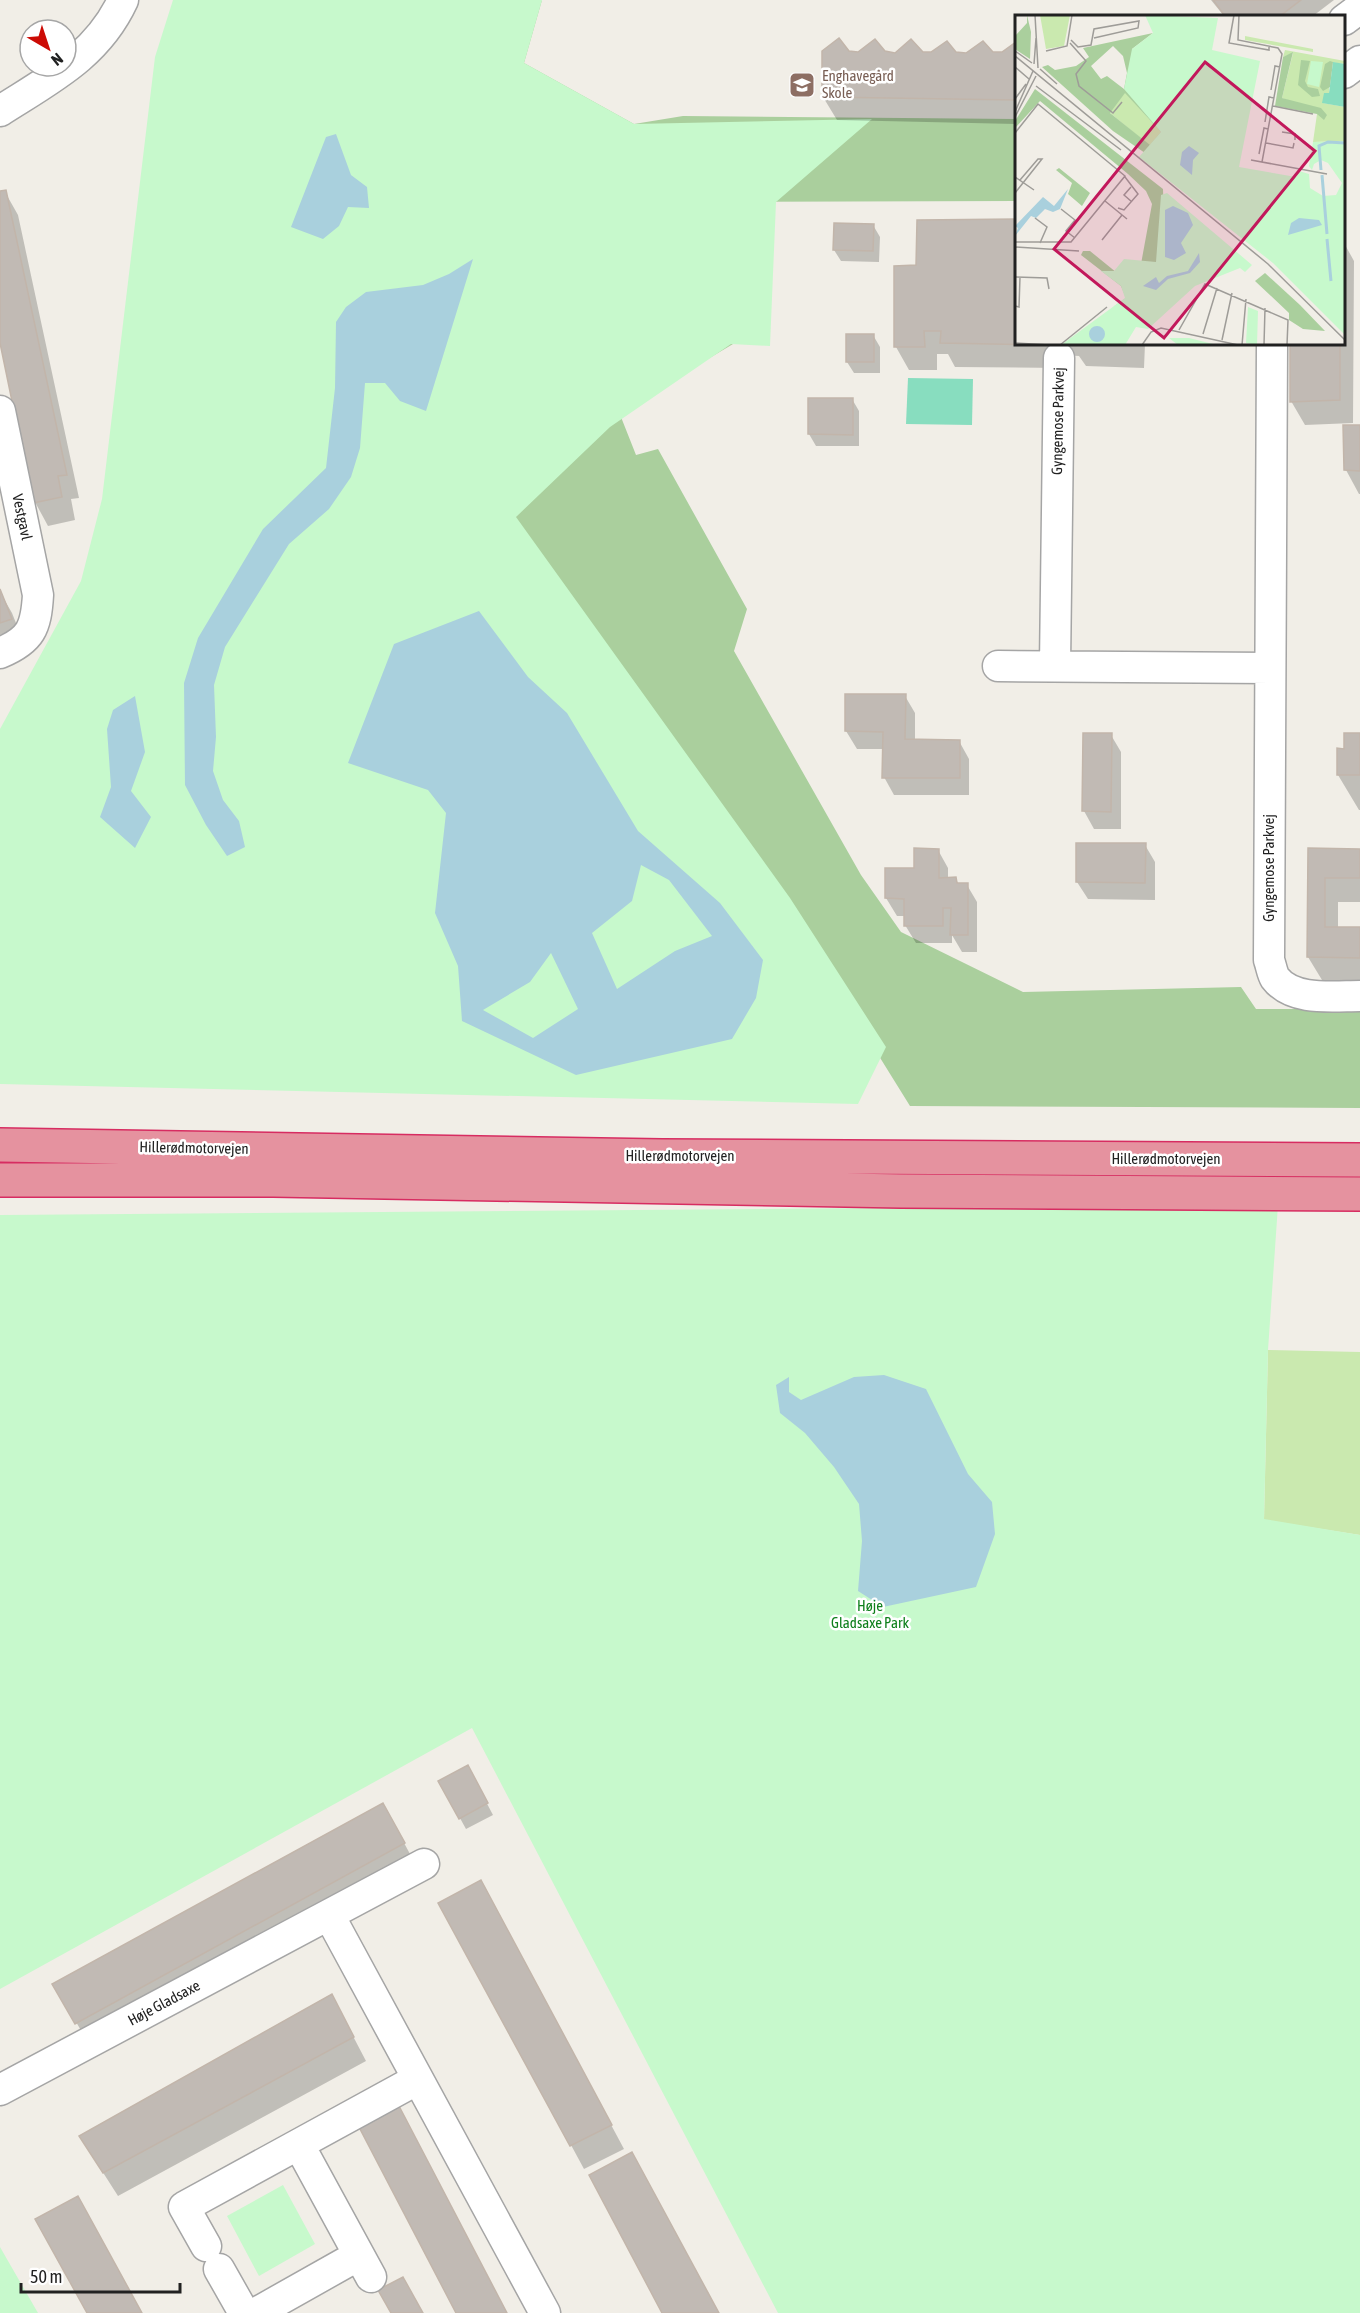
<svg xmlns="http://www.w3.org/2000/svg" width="1360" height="2313" font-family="'Asap Condensed',sans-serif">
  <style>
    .grass { fill: #cae9af }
    .forest { fill: #aacf9d }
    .park { fill: #c7f9cc }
    .pitch { fill: #88ddbf }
    .water { fill: #a9d0dd; fill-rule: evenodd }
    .shadow { fill: #0003 }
    .building { fill: #c1bab4; stroke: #c2b5aa; stroke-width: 1.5 }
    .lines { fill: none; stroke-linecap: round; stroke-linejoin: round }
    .minor-casing { stroke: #a5a5a5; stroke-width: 33 }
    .highway-casing { stroke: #d72c61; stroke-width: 36 }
    .minor { stroke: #fff; stroke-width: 30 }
    .highway { stroke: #e5929f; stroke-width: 33 }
    .labels { text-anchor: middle; stroke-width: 5; stroke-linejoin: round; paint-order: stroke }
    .education-label { font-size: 15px; fill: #785e54; stroke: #fff; text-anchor: start }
    .street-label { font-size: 15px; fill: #212121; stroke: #fff }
    .park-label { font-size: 15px; fill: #0e7f1b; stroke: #fff }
    .inset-river { fill: none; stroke: #a9d0dd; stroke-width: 3 }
    .inset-road { fill: none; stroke: #9e9c98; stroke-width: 1.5 }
    .view { fill: #c2185b; fill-opacity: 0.15; stroke: #c2185b; stroke-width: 3 }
    .inset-edge { fill: none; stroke: #212121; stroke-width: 3 }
  </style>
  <rect width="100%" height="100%" fill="#f1eee7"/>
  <path class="grass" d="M 1268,1350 L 1360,1352 L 1360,1535 L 1264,1520 Z"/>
  <path class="forest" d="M 542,0 L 524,63 L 634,124 L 683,116 L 1016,119 L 1016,201 L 677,202 L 733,344 L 619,412 L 636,455 L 658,449 L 747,609 L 734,651 L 861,875 L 901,932 L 1023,992 L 1241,987 L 1256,1009 L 1360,1009 L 1360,1108 L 910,1106 L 828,974 L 152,580 Z"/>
  <path class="park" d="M 173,0 L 542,0 L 524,63 L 634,124 L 872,119 L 776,202 L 770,346 L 731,344 L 610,427 L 516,517 L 790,898 L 886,1047 L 858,1104 L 0,1084 L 0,729 L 81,581 L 102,499 L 155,57 Z
    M 1278,1205 L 1268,1350 L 1264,1519 L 1360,1535 L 1360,2313 L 778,2313 L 472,1728 L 0,1989 L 0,1215 Z
    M 283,2185 L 315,2244 L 259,2276 L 227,2216 Z
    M 0,2247 L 38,2313 L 0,2313 Z"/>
  <path class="pitch" d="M 908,378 L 973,379 L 972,425 L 906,424 Z"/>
  <path class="water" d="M 336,134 L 351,175 L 367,187 L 369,208 L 348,207 L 339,226 L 323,239 L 291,227 L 326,137 Z
    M 473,259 L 426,411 L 400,401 L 385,383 L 365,383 L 360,448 L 351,477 L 329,509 L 289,544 L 225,647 L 214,685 L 216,737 L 213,771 L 223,800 L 239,821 L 245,847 L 227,856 L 206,825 L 185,785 L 184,683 L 198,638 L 263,529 L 326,468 L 335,388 L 336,322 L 346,307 L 366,292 L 423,285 L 449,274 Z
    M 479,611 L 528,677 L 567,713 L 638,831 L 720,903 L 763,960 L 756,998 L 732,1039 L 576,1075 L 462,1021 L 458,966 L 435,913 L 446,813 L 428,790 L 348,763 L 394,644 ZM 641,865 L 669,880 L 712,936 L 675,951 L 617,989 L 592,933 L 632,901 ZM 551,953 L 578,1009 L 533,1038 L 483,1010 L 530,982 Z
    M 135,696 L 145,752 L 131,791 L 151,817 L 135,848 L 100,817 L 111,787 L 107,729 L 113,710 Z
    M 884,1375 L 926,1389 L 968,1474 L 992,1502 L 995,1534 L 976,1587 L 883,1607 L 858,1591 L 862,1541 L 859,1504 L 834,1467 L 805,1433 L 780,1413 L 776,1385 L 789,1377 L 789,1392 L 801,1400 L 854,1377 Z"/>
  <path class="shadow" d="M 1211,0 L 1334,0 L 1313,16 L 1224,16 Z
    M 1016,44 L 1016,124 L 837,120 L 823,97 L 849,52 L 895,54 L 1002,54 Z
    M 5,192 L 18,215 L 79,498 L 71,499 L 75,520 L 48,526 L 35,502 L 0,336 L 0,193 Z
    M 918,221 L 1016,221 L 1016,344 L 1145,344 L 1144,368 L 1086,366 L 1079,356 L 1062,355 L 1061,368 L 955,367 L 948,354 L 937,354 L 937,370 L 909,370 L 896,347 L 917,267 Z
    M 873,225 L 880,237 L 879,262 L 841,261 L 834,250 Z
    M 1344,243 L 1354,261 L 1353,423 L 1305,425 L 1291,401 L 1292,344 L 1344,344 Z
    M 873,335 L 880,347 L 880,373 L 854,373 L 847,362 Z
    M 810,399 L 852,399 L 859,411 L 859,446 L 816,446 L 809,434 Z
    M 1360,427 L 1360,494 L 1359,494 L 1346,470 Z
    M 0,592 L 12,613 L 24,643 L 0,652 Z
    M 847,695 L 905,696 L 915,713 L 915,741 L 959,741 L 969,759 L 969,795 L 894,795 L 884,777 L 884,749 L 857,749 L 846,731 Z
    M 1111,735 L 1121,752 L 1121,829 L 1094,829 L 1084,811 Z
    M 1360,735 L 1360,810 L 1359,810 L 1338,775 L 1345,750 Z
    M 1145,845 L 1155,862 L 1155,900 L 1088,899 L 1077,882 Z
    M 938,850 L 948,868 L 948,879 L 956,879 L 959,885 L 967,885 L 977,902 L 977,952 L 962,952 L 952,935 L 952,943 L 916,943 L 905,925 L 906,916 L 897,916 L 886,898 Z
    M 1310,850 L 1360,850 L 1360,902 L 1338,902 L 1338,928 L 1360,928 L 1360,981 L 1322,980 L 1308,957 Z
    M 474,1779 L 493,1815 L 466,1829 L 440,1782 Z
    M 396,1828 L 417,1867 L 90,2046 L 54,1984 Z
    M 494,1906 L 624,2149 L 584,2169 L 571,2145 Z
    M 332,1996 L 366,2061 L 118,2196 L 95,2160 Z"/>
  <path class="building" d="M 1213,0 L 1301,0 L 1280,16 L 1225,16 Z
    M 839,38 L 849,51 L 858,52 L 875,39 L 885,51 L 895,53 L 911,39 L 923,52 L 931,52 L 947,41 L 956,52 L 966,53 L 983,41 L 993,52 L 1002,52 L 1016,42 L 1016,100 L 822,97 L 822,51 Z
    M 6,190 L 67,475 L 58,476 L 62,497 L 33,503 L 0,343 L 0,191 Z
    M 1016,219 L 1016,344 L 1049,345 L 940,343 L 941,331 L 924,331 L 925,347 L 894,347 L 894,266 L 916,265 L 917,220 Z
    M 834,223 L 874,224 L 873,251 L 833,250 Z
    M 846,334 L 874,334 L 874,362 L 846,362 Z
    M 1290,344 L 1340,344 L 1340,400 L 1290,402 Z
    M 808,398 L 853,398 L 853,435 L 808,434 Z
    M 1343,425 L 1360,425 L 1360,471 L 1344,470 Z
    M 0,589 L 12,619 L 0,623 Z
    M 845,694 L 906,694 L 905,739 L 960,740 L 960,778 L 882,778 L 883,732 L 845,731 Z
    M 1083,733 L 1112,733 L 1111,812 L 1082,811 Z
    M 1344,733 L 1360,733 L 1360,775 L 1337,775 L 1337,748 L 1344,749 Z
    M 1076,843 L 1146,843 L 1145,883 L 1076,882 Z
    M 914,848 L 939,849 L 939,878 L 956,877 L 957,883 L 968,883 L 968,935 L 950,935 L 951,908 L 943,908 L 943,926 L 904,926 L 904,899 L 885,898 L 885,868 L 914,868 Z
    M 1308,848 L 1360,849 L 1360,878 L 1325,878 L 1325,927 L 1360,927 L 1360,958 L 1307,957 Z
    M 468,1765 L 488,1803 L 459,1819 L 438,1781 Z
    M 383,1803 L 405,1843 L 75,2024 L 52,1984 Z
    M 481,1880 L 612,2125 L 570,2146 L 438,1903 Z
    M 332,1994 L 354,2037 L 103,2173 L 79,2136 Z
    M 399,2106 L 507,2313 L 456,2313 L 359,2127 Z
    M 632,2152 L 719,2313 L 662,2313 L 589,2175 Z
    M 78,2196 L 142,2313 L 87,2313 L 35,2219 Z
    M 403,2277 L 423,2313 L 391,2313 L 378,2290 Z"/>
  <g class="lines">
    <g class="minor-casing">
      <path id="minor" d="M 1344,20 L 1360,8
        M 1344,73 L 1360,61
        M 0,111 C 50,79 97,56 123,0
        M 1272,344 L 1269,960 C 1271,965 1272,973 1275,978 C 1293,1002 1334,996 1360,996
        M 0,411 L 38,595 C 36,628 31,640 0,653
        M 1055,665 L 1059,358
        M 998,666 L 1270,668
        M 329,1915 L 545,2313
        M 0,2090 L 424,1864
        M 299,2145 L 371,2277
        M 206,2246 L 184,2207 L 418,2079
        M 219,2269 L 244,2313
        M 256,2313 L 359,2255"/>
    </g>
    <g class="highway-casing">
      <path id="highway" d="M 0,1145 L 662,1156 L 1360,1160
        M 0,1180 L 273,1180 L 901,1191 L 1360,1194"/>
    </g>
    <use href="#minor" class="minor"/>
    <use href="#highway" class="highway"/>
  </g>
  <defs>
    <g id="school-square" transform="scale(1.35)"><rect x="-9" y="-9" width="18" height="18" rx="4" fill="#8d6e63" stroke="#fff"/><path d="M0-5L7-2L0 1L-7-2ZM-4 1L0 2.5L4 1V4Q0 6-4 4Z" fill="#fff"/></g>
  </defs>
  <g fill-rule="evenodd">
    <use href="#school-square" x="802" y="85"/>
  </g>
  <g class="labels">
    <g class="education-label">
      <text x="822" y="81">Enghavegård<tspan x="822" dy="17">Skole</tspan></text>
    </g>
    <g class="street-label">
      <text transform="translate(1058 421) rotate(-89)" y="5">Gyngemose Parkvej</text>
      <text transform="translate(22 517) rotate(78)" y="5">Vestgavl</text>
      <text transform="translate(1269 868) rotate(-90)" y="5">Gyngemose Parkvej</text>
      <text transform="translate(194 1148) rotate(1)" y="5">Hillerødmotorvejen</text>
      <text x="680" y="1161">Hillerødmotorvejen</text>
      <text x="1166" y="1164">Hillerødmotorvejen</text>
      <text transform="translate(164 2003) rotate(-28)" y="5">Høje Gladsaxe</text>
    </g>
    <g class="park-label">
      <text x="870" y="1611">Høje<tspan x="870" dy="17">Gladsaxe Park</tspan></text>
    </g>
  </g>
  <g transform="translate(1015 15)">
    <rect width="330" height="330" fill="#f1eee7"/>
    <path d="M 25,0 L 55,0 L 49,31 L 31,34 ZM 230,21 L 298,34 L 298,37 L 230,25 ZM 270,35 L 330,46 L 330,49 L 314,47 L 314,78 L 310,78 L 308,88 L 330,92 L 330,126 L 298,127 L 302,99 L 312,100 L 267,83 L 278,38 L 268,42 ZM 110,77 L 146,117 L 135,131 L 94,97 Z" fill="#cae9af"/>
    <path d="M 12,0 L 16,17 L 15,44 L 0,34 L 0,21 L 12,8 ZM 138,18 L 117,34 L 164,95 L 130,138 L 98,116 L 27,52 L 33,50 L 40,55 L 61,51 L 74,42 L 68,33 ZM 98,31 L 108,41 L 112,58 L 109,74 L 92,61 L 86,64 L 76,51 ZM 110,78 L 146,117 L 135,130 L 95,98 ZM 278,37 L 267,83 L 306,93 L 312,100 L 309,105 L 302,99 L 260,91 L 268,42 ZM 286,45 L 295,46 L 290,66 L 293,72 L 303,74 L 305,81 L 297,82 L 283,70 ZM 315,46 L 318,47 L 315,72 L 308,76 L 305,72 L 310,49 ZM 20,74 L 148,174 L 150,238 L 133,272 L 98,292 L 111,283 L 106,271 L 66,240 L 68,236 L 75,236 L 107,262 L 112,247 L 126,249 L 137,189 L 131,176 L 113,159 L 25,86 L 0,113 L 0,106 ZM 44,153 L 75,178 L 67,191 L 53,179 L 57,168 L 41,155 ZM 250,258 L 285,290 L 310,316 L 288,314 L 274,305 L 274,298 L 240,266 Z" fill="#aacf9d" fill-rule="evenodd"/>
    <path d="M 130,0 L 203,3 L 197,35 L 245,46 L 224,152 L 281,162 L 284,156 L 294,159 L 295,173 L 308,181 L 321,180 L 327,168 L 313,148 L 306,145 L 299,149 L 297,155 L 294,151 L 298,127 L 330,126 L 330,320 L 258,248 L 124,142 L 146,117 L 109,74 L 117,34 L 138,18 ZM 296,46 L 308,47 L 304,72 L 292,69 ZM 152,178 L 237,250 L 230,257 L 225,253 L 180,271 L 133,314 L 121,312 L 110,330 L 46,330 L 110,283 L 106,271 L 86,256 L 99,256 L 109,244 L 141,247 L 146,180 ZM 233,292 L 243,296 L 242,330 L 231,328 ZM 154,323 L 174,323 L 198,329 L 163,330 Z" fill="#c7f9cc"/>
    <path d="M 318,47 L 330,49 L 330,92 L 307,88 L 309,78 L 314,78 Z" fill="#88ddbf"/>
    <path d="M 174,131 L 184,138 L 178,145 L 177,160 L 165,150 L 167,137 ZM 53,174 L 45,194 L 38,197 L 30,194 L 21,203 L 16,201 L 0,221 L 3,213 L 0,211 L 28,182 L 39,191 ZM 158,191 L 173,198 L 178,210 L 166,228 L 171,238 L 159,245 L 150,242 L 150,195 ZM 284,203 L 304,205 L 307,210 L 273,220 L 276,208 ZM 184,238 L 185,247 L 175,258 L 153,264 L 141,275 L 128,271 L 141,262 L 144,268 L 152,261 L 173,256 ZM74 319a8 8 0 1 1 16 0a8 8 0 1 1-16 0Z" fill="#a9d0dd"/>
    <path class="inset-river" d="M 306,155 L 304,131 L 313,127 L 330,128M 307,160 L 312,219M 312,224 L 316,266"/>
    <path class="inset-road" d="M 20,0 L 23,53M 219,0 L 214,28 L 254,35 L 254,32M 224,0 L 223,25 L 263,33 L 267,39 L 247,147M 56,25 L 63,32 L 76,30 L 79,14 L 124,6 L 123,13 L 79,23M 55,28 L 71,46 L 61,59 L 64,71 L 98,98 L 107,87M 0,36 L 17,48M 31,36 L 52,31 L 57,0M 0,41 L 253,249 L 330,325M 19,49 L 21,23M 0,52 L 14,64M 25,54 L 42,69M 21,71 L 106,135M 256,75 L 260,51 L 265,52M 0,84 L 11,69M 258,91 L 298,99M 0,97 L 18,56M 0,102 L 21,61M 250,107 L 254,82 L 259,83M 267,117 L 280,119 L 280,125M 0,118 L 23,89 L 110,161 L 56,227 L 0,227M 251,128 L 278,133 L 279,128M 244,139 L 249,113 L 253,114M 236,145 L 312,159M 0,162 L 19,175M 116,172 L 109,180 L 117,187M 0,178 L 27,144 L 23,144 L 5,165M 90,186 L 112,204M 103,193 L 109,195 L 123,179 L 110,162M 46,194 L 60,205 L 51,216 L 60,223M 20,203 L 32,212 L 25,228M 87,225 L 107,200M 0,232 L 64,236M 0,262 L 32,263 L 34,274M 0,291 L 4,292 L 5,262M 164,315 L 190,269 L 273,305 L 272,330M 188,319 L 202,273M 207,325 L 217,278M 0,328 L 34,330M 45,330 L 92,292M 127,330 L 136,317 L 146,313 L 223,330M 227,330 L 231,284M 249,330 L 250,293"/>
    <path class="view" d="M 190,47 L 300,136 L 149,323 L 39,234 Z"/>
    <rect width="330" height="330" class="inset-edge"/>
  </g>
  <g transform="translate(48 48) rotate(141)"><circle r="28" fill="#ffffff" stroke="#a6a6a6" stroke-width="1.5"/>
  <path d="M0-4.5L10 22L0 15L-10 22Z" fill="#cc0b05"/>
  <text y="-9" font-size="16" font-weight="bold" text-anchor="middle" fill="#212121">N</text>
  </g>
  <path d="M21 2283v9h159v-9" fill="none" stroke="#212121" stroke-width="3"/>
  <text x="30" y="2283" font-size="18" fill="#212121" stroke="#ffffff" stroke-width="4.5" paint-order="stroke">50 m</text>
</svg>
